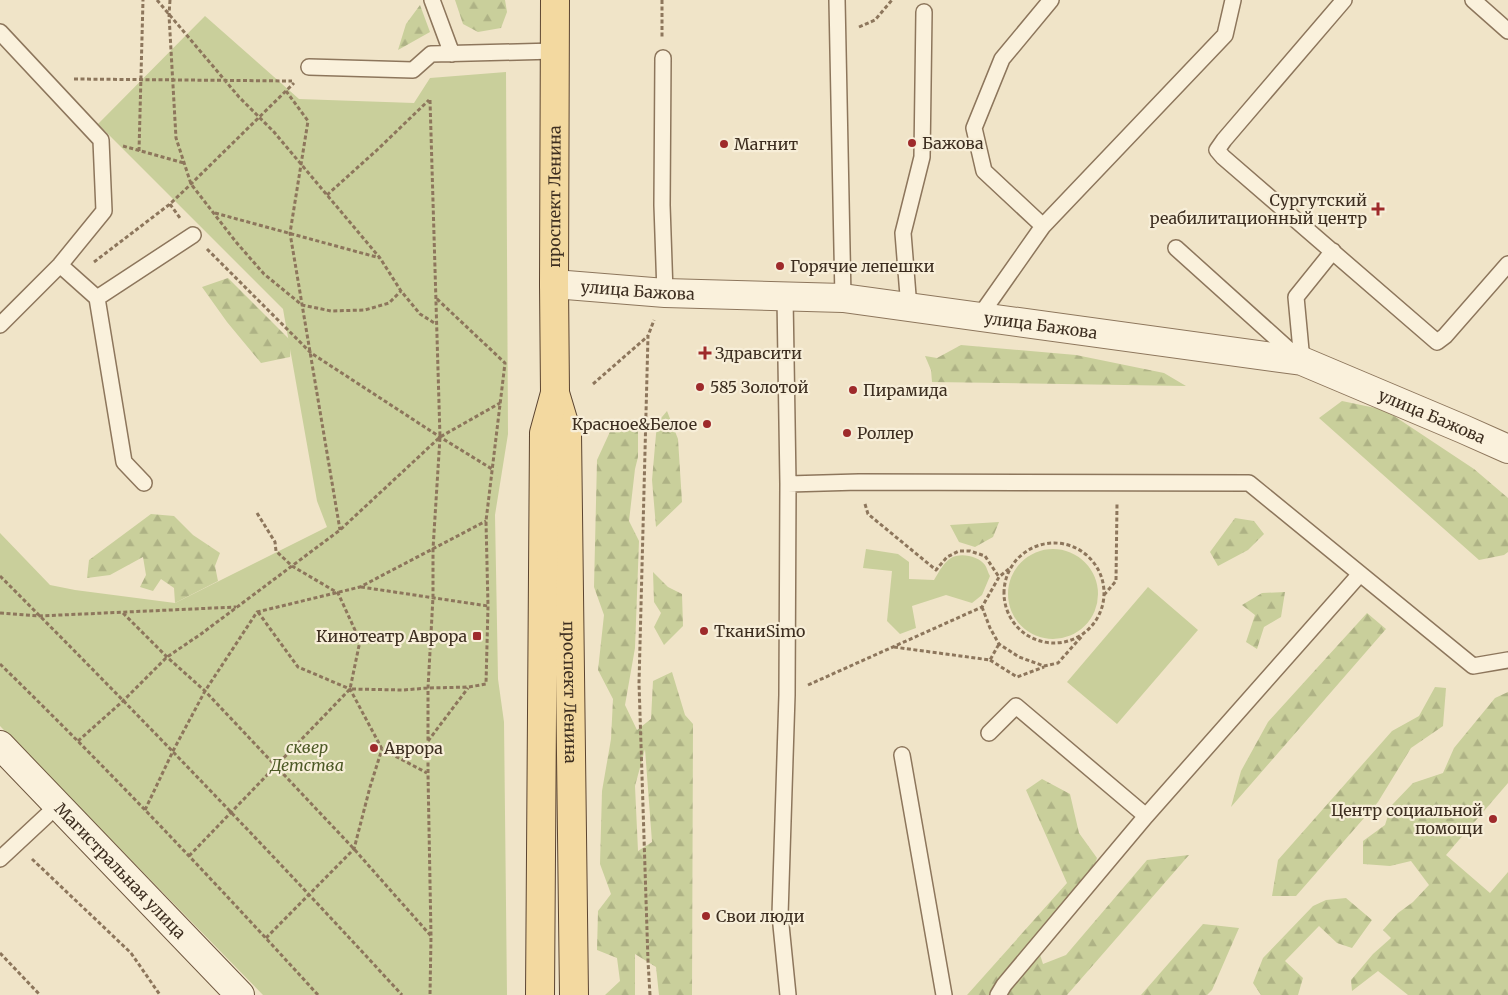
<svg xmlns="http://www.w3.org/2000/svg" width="1508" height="995" font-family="Merriweather,serif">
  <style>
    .forest { fill: url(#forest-firs); fill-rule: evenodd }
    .green { fill: #c9cf9b }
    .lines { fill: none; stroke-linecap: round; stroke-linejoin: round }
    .service-casing { stroke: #8d765c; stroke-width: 18 }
    .minor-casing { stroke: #8d765c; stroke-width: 30 }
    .secondary-casing { stroke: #6f573f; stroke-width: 30 }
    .primary-casing { stroke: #5b4430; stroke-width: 30 }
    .path { stroke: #8d765c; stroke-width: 3; stroke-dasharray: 4 2.5; stroke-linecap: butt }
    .service { stroke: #faf1dc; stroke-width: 15 }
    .minor { stroke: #faf1dc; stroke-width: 28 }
    .secondary { stroke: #faf1dc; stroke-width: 28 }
    .primary { stroke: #f3d9a0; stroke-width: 28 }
    .poi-dot { fill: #9e2a2b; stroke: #f7eed8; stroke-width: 2 }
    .labels { text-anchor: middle; stroke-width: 4.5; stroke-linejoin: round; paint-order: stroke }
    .poi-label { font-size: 16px; fill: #3d2e20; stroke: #f7eed8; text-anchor: start }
    .street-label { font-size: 16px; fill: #3d2e20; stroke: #f7eed8 }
    .park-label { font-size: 16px; font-style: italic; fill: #4d5a26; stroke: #f7eed8 }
  </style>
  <defs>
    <pattern id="forest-firs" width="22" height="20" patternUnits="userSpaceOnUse" patternTransform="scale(1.25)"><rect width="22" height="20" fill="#c9cf9b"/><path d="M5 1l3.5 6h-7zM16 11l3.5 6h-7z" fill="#aeb285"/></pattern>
  </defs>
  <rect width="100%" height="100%" fill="#f0e4c8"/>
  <path class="forest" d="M 455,0 L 505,0 L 507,12 L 501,28 L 478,32 L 463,24 Z
    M 420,5 L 430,32 L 398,50 L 406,24 Z
    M 228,278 L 291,341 L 290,357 L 261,363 L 227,322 L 202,287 Z
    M 961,345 L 1076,355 L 1164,373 L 1186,386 L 932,382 L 931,370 L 925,356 L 937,358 Z
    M 1342,401 L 1385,410 L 1474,469 L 1508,498 L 1508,552 L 1504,555 L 1479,560 L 1319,418 Z
    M 667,411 L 678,439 L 682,502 L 656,527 L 652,480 L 657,423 Z
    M 624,420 L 638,425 L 638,457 L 635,469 L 629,521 L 639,541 L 635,648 L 625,705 L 637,730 L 651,719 L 653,681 L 672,672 L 685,715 L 693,724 L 692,995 L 659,995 L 656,967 L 635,954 L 635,995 L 605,995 L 620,981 L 617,958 L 597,950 L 598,911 L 611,894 L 600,864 L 602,791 L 611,739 L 613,699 L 598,670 L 604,615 L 594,587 L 597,460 L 614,423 ZM 645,749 L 652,842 L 638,851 L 635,786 Z
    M 151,514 L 174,516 L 193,535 L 220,553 L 215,566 L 218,581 L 175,603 L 174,588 L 161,579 L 153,591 L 140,587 L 146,575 L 143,557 L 110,575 L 87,578 L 89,560 Z
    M 1235,518 L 1254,521 L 1264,534 L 1248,550 L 1218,566 L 1210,552 Z
    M 999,522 L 993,537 L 975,547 L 959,542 L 950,525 Z
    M 653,572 L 668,587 L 682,594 L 683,626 L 664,645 L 654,627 L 661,613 L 654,602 Z
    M 1285,592 L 1281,617 L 1264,627 L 1257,649 L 1246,642 L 1255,615 L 1242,605 L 1262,593 Z
    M 1367,613 L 1386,629 L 1231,807 L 1241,771 L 1268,722 Z
    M 1435,687 L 1446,688 L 1443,726 L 1411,748 L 1378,802 L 1296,896 L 1272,896 L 1278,860 L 1392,731 L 1419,716 Z
    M 1508,692 L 1508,783 L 1446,855 L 1490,893 L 1508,872 L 1508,995 L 1408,995 L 1378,971 L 1352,991 L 1351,980 L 1373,954 L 1391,938 L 1383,930 L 1398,913 L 1413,902 L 1429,885 L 1411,861 L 1390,866 L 1363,864 L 1363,841 L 1385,825 L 1391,806 L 1413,783 L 1443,773 L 1454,748 L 1495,698 Z
    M 1042,779 L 1070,794 L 1079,833 L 1097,858 L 1084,896 L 1053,918 L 1034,936 L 1043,964 L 1066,955 L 1147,860 L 1189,855 L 1067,995 L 967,995 L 1067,883 L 1026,790 Z
    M 1346,898 L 1372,920 L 1352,948 L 1337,943 L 1319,926 L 1285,961 L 1303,978 L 1298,995 L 1261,995 L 1253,983 L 1263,958 L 1313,906 L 1326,900 Z
    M 1203,924 L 1239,928 L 1212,990 L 1207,995 L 1141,995 Z"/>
  <path class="green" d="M 205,16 L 299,99 L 414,103 L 430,78 L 506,72 L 508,434 L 495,515 L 498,679 L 504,722 L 507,995 L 263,995 L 0,726 L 0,533 L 50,585 L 75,590 L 175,603 L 327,527 L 317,501 L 283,309 L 98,124 Z
    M 866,549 L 898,554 L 909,562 L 909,579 L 934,580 C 939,572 943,563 951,558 C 960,552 979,556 985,565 C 987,568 988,573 990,576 L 982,595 L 972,603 L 946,595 L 912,606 L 916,628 L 900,634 L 887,621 L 892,571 L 863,568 Z
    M1008 594a45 45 0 1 1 90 0a45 45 0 1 1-90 0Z
    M 1148,587 L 1198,630 L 1117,724 L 1067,682 Z"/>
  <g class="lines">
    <g class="service-casing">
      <path id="service" d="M 432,0 L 452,54
        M 837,0 L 843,298
        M 1344,0 L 1224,140 L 1217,150 L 1223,157 L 1437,342 L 1445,336 L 1508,264
        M 1473,0 L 1508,31
        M 0,32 L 101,140 L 104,211 L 60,265 L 0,325
        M 663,58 L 662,205 L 665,293
        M 309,67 L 413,70 L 431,54 L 555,51
        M 1043,226 L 984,171 L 974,128 L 1002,59 L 1051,0
        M 1176,248 L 1297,357
        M 60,265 L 97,298 L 193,235
        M 785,297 L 788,484 L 787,695 L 780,915 L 788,995
        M 97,298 L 124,462 L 144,483
        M 909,308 L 903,233 L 922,157 L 924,12
        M 979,317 L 1043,226 L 1225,35 L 1233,0
        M 1302,361 L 1296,297 L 1333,251
        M 788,484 L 859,482 L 1249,483 L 1473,666 L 1508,660
        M 989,733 L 1016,706 L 1146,816
        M 902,755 L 944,995
        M 0,859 L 58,805
        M 998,995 L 1004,985 L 1146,816 L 1360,574"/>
    </g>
    <g class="minor-casing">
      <g id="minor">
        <path id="s1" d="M 554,284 L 665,293 L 843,298 L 1302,361 L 1463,429 L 1508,449"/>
      </g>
    </g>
    <g class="secondary-casing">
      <g id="secondary">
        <path id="s2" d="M 0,745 L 240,995"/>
      </g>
    </g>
    <g class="primary-casing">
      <g id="primary">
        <path id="s3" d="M 555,393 L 567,433 L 574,995"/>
        <path id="s4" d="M 540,995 L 544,433 L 555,393 L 554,284 L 555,0"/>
      </g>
    </g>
    <path class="path" d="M 157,0 L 239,97 L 274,132 L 380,258 L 401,291 L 420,314 L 436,324
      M 170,0 L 169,15 L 176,138 L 191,184 L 236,242 L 264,274 L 302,305 L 331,311 L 365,310 L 389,303 L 401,291
      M 662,0 L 662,37
      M 859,27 L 875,20 L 892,0
      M 74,79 L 292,81
      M 286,91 L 308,121 L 290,233 L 340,530
      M 430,100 L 440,437 L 433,549 L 433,597 L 428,688 L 428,774 L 431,936 L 430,995
      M 123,146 L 184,163
      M 139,151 L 143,0
      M 327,195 L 377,150 L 429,100
      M 170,204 L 180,218
      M 215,213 L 380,258
      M 207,249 L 311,353 L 440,437 L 492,469
      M 94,262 L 170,204 L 191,184 L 294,83
      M 593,384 L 648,336
      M 865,504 L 868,514 L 936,570 L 947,557 L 959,551 L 970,551 L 985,556 L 999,577
      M 257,513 L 275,542 L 276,551 L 292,566 L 338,593 L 360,641 L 350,689
      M1004 593a50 50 0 1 1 100 0a50 50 0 1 1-100 0Z
      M 0,576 C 137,713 271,852 402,995
      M 361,587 L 488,606
      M 1104,595 L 1116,581 L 1117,504
      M 982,607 L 990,628 L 999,644 L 1019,657 L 1044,666 L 1058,663 L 1082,636
      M 258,612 L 298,667 L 350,689 L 382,749 L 427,773
      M 0,613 L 39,616 L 236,607
      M 123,613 L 167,657 L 205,691 L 354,849 L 431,936
      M 894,647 L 990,660 L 999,644
      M 990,660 L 1017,677 L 1044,667
      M 0,664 C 110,771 215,882 318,995
      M 808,685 L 982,607 L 999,577 L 1011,567
      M 78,741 L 123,701 L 167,657 L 201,634 L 340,530 L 440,437 L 500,403
      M 428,741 L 468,688
      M 145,810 L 173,751 L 205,691 L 257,612 L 360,587 L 486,521
      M 189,856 L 350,689 L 403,690 L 428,688 L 469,687 L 486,684 L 488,606 L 486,521 L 505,363 L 436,298
      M 32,859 L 131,953 L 160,995
      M 266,938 L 354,849 L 370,787 L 382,749
      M 0,953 L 40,995
      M 650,995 L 648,961 L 639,683 L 648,336 L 654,320"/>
    <use href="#service" class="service"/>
    <use href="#minor" class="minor"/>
    <use href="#secondary" class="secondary"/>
    <use href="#primary" class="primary"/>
  </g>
  <g class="poi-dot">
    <circle cx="912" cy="143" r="5"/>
    <circle cx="724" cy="144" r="5"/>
    <path d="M1375.5 201.5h5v5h5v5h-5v5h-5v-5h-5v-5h5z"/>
    <circle cx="780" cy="266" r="5"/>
    <path d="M702.5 345.5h5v5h5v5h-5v5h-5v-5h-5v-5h5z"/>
    <circle cx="700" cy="387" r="5"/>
    <circle cx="853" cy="390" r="5"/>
    <circle cx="707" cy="424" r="5"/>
    <circle cx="847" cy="433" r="5"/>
    <circle cx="704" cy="631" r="5"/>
    <rect x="472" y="631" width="10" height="10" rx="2.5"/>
    <circle cx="374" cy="748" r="5"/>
    <circle cx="1493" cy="819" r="5"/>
    <circle cx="706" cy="916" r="5"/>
  </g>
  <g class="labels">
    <g class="poi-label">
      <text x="922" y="149">Бажова</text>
      <text x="734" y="150">Магнит</text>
      <text x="1367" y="206" text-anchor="end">Сургутский<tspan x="1367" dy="18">реабилитационный центр</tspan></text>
      <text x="790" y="272">Горячие лепешки</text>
      <text x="715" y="359">Здравсити</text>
      <text x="710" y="393">585 Золотой</text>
      <text x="863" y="396">Пирамида</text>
      <text x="697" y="430" text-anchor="end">Красное&amp;Белое</text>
      <text x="857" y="439">Роллер</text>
      <text x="714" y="637">ТканиSimo</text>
      <text x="467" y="642" text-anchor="end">Кинотеатр Аврора</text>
      <text x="384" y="754">Аврора</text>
      <text x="1483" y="816" text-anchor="end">Центр социальной<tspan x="1483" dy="18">помощи</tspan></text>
      <text x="716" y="922">Свои люди</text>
    </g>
    <g class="street-label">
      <text dy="6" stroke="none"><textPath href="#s4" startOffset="800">проспект Ленина</textPath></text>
      <text dy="6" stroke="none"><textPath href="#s1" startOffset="84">улица Бажова</textPath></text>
      <text dy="6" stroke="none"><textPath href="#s1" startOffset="489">улица Бажова</textPath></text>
      <text dy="6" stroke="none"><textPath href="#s1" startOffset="894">улица Бажова</textPath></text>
      <text dy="6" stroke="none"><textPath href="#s3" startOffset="301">проспект Ленина</textPath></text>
      <text dy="6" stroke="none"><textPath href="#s2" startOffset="174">Магистральная улица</textPath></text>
    </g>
    <g class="park-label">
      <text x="307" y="753">сквер<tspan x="307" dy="18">Детства</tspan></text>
    </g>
  </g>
</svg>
